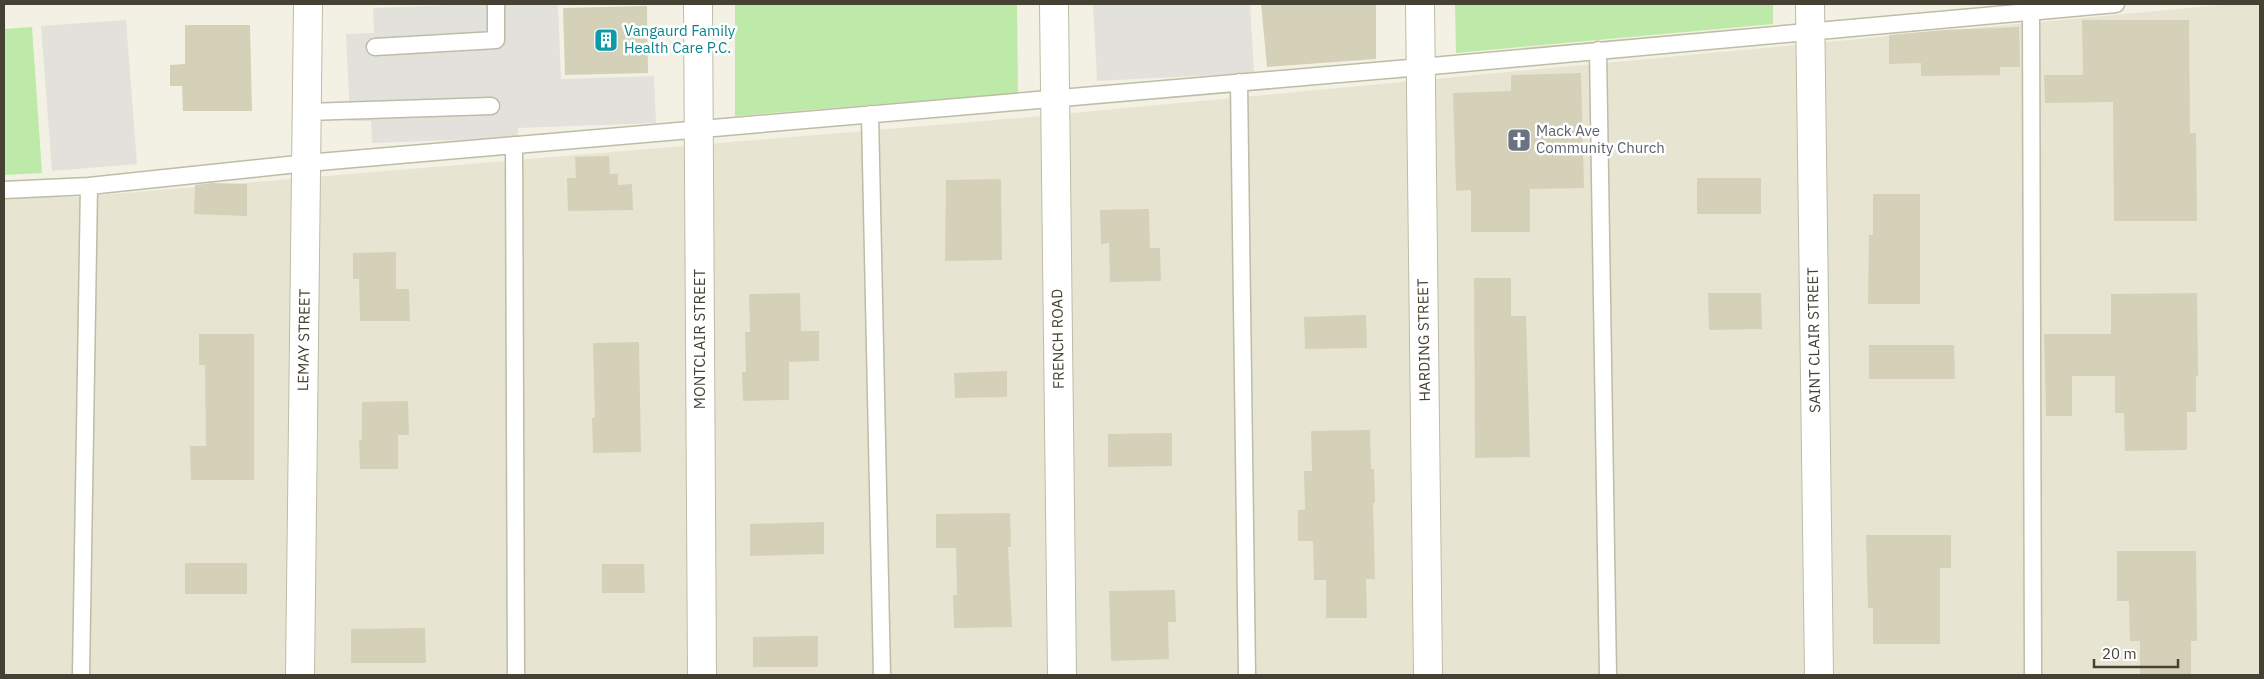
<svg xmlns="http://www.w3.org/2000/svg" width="2264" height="679" font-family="'IBM Plex Sans',sans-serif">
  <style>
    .residential { fill: #e7e5d1 }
    .green { fill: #bdeaa9 }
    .parking { fill: #e3e1dc }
    .building { fill: #d5d0b8 }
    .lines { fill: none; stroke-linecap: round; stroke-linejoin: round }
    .service-casing { stroke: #bebca5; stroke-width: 19 }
    .minor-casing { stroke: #bebca5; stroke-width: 30 }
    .tertiary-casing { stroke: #bebca5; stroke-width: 30 }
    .service { stroke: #fff; stroke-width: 16 }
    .minor { stroke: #fff; stroke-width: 28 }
    .tertiary { stroke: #fff; stroke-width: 28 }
    .labels { text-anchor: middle; stroke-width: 5; stroke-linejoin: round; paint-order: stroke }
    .culture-label { font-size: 15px; fill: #0d838f; stroke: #fff; text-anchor: start }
    .worship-label { font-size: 15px; fill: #5b616d; stroke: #fff; text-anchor: start }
    .street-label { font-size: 15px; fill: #454233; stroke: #fff }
  </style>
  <rect width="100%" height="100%" fill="#f3f1e3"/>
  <path class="residential" d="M 2231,4 L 2260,4 L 2260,675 L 4,675 L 4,197 L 76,197 L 1019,118 Z"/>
  <path class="green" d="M 735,4 L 1017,4 L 1018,93 L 735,116 Z
    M 1455,4 L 1773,4 L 1773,24 L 1456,53 Z
    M 32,27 L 42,173 L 4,175 L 4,29 Z"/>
  <path class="parking" d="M 479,4 L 558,4 L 561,79 L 654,76 L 656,123 L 518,128 L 518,138 L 372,143 L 371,121 L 350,121 L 346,34 L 374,33 L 373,8 Z
    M 1093,4 L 1250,4 L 1254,73 L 1097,81 Z
    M 126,20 L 137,164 L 52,171 L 41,26 Z"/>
  <path class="building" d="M 1261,4 L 1376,4 L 1376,59 L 1267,67 Z
    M 647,6 L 648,73 L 565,75 L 563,8 Z
    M 2082,20 L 2189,20 L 2190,133 L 2196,133 L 2197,221 L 2114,221 L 2113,102 L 2045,103 L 2044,75 L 2083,75 Z
    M 185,25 L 250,25 L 252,111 L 183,111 L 182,86 L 170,86 L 170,65 L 185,64 Z
    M 2019,27 L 2020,67 L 2000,67 L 2000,75 L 1921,76 L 1921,63 L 1889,64 L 1889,35 L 1944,30 Z
    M 1581,73 L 1584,188 L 1530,189 L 1530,232 L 1471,232 L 1471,190 L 1456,191 L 1453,93 L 1511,91 L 1511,75 Z
    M 609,156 L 610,174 L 618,174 L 618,185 L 632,184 L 633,210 L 568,211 L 567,178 L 576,178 L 575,157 Z
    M 1697,178 L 1761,178 L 1761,214 L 1697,214 Z
    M 1001,179 L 1002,260 L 945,261 L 946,180 Z
    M 212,183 L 247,184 L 247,216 L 194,214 L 195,185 Z
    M 1873,194 L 1920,194 L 1920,304 L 1868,304 L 1869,235 L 1873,235 Z
    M 1149,209 L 1150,248 L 1160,248 L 1161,281 L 1110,282 L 1109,243 L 1101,244 L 1100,210 Z
    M 396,252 L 396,289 L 409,289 L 410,321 L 360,321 L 359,279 L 353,279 L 353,253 Z
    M 1474,278 L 1511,278 L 1511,316 L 1526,316 L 1530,457 L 1475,458 Z
    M 800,293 L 801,331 L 819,331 L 819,361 L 789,362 L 789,400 L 743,401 L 742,372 L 746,372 L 745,332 L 750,332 L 749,294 Z
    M 1708,293 L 1761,293 L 1762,329 L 1709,330 Z
    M 2197,293 L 2198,376 L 2196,376 L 2196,412 L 2187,412 L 2187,450 L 2125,451 L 2124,413 L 2115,413 L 2115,376 L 2072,376 L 2072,416 L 2046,416 L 2044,334 L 2111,334 L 2111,294 Z
    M 1366,315 L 1367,348 L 1305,349 L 1304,317 Z
    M 199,334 L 254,334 L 254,480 L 191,480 L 190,446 L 206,446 L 205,365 L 199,365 Z
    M 639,342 L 641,452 L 593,453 L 592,418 L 595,418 L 593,343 Z
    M 1869,345 L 1954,345 L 1955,379 L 1869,379 Z
    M 1007,371 L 1007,397 L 955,398 L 954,373 Z
    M 408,401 L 409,435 L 398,435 L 398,469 L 360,469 L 359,440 L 362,440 L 362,402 Z
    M 1370,430 L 1371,469 L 1374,469 L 1375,503 L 1373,503 L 1375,579 L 1366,579 L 1367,618 L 1326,618 L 1326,580 L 1314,580 L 1313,541 L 1298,541 L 1298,510 L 1305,510 L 1304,471 L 1312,471 L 1311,431 Z
    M 1172,433 L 1172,466 L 1108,467 L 1108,434 Z
    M 1010,513 L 1011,547 L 1008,547 L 1012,627 L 954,628 L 953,595 L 957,595 L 956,548 L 936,548 L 936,514 Z
    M 824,522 L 824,554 L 750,556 L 750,524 Z
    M 1866,535 L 1951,535 L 1951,568 L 1940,568 L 1940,644 L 1873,644 L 1873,608 L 1868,608 Z
    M 2117,551 L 2196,551 L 2197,641 L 2191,641 L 2191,675 L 2140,675 L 2140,641 L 2130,641 L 2129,601 L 2117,601 Z
    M 185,563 L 247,563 L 247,594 L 185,594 Z
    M 602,564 L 644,564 L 645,593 L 602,593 Z
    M 1175,590 L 1176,622 L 1168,622 L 1169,659 L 1111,661 L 1109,591 Z
    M 425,628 L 426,663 L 351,663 L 351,629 Z
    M 818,636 L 818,667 L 753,667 L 753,637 Z"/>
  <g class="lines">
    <g class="service-casing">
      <path id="service" d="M 2031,10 L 2033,675
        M 375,47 L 496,40 L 496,4
        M 1598,50 L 1608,675
        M 1239,82 L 1247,675
        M 307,112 L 491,106
        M 870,114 L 882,675
        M 514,145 L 516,675
        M 4,190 L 89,186 L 307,163 L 1421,67 L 2116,4
        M 81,675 L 89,186"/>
    </g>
    <g class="minor-casing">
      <path id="minor" d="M 698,4 L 702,675
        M 1420,4 L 1428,675
        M 1810,4 L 1819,675
        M 300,675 L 308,4"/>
    </g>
    <g class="tertiary-casing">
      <path id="tertiary" d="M 1054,4 L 1062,675"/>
    </g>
    <use href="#service" class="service"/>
    <use href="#minor" class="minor"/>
    <use href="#tertiary" class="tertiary"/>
  </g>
  <defs>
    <g id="building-square" transform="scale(1.25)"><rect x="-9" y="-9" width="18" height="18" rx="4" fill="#0f9aa8" stroke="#fff"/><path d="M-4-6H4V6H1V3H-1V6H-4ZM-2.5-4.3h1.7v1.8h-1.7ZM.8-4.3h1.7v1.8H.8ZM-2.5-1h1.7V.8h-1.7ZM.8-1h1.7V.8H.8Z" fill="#fff"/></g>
    <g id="church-square" transform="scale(1.25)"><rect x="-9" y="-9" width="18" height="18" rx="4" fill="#6b7280" stroke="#fff"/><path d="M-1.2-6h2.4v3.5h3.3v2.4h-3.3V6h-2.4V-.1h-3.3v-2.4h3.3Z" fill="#fff"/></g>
  </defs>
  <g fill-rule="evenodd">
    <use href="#building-square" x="606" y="40"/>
    <use href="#church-square" x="1519" y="140"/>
  </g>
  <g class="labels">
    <g class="culture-label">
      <text x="624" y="36">Vangaurd Family<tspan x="624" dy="17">Health Care P.C.</tspan></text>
    </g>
    <g class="worship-label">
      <text x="1536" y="136">Mack Ave<tspan x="1536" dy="17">Community Church</tspan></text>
    </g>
    <g class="street-label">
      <text transform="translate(700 339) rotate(-90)" y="5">MONTCLAIR STREET</text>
      <text transform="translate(1058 339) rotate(-91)" y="5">FRENCH ROAD</text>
      <text transform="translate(304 340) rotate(-89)" y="5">LEMAY STREET</text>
      <text transform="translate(1424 340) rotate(-91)" y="5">HARDING STREET</text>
      <text transform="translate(1814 340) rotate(-91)" y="5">SAINT CLAIR STREET</text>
    </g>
  </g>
  <rect width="2264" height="679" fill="none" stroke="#454233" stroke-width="10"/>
  <path d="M2094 659v8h84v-8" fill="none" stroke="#454233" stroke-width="2.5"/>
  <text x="2102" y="659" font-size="15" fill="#454233" stroke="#ffffff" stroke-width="4" paint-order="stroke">20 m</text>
</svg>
